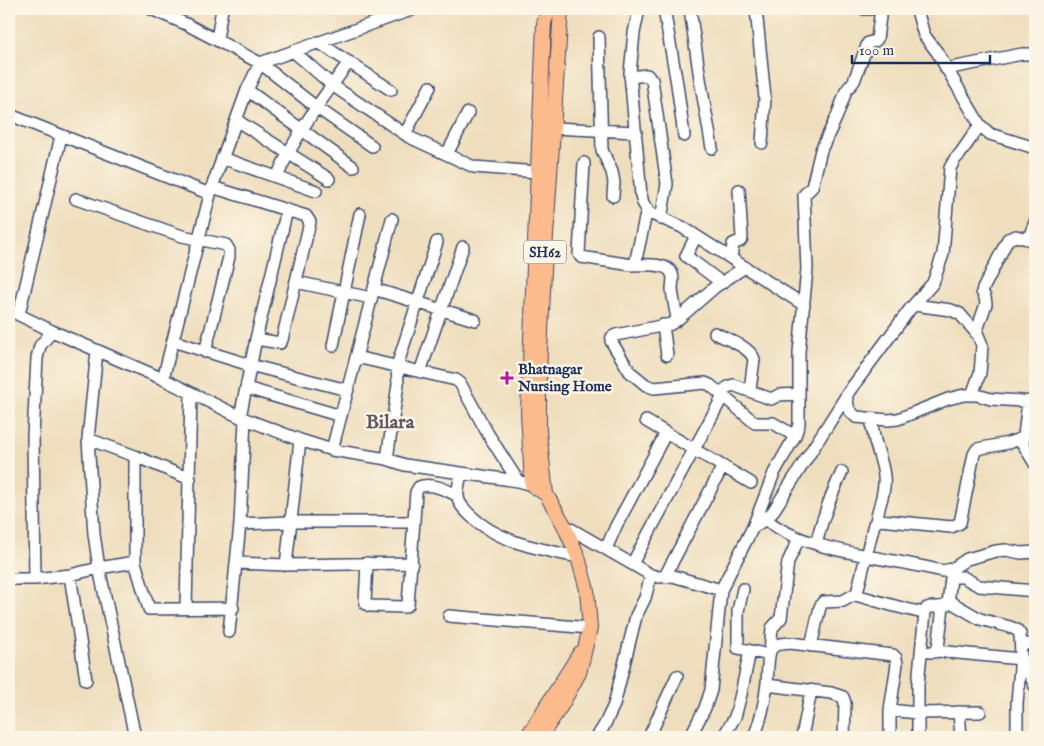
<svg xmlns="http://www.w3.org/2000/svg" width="1044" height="746" font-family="'IM FELL English',serif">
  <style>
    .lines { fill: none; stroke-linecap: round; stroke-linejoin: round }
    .minor-casing { stroke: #3b496c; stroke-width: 14 }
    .major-casing { stroke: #3b496c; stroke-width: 16 }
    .minor { stroke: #fff; stroke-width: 11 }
    .major { stroke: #fbbb8d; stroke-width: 14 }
    .poi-dot { fill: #b5179e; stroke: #fcf5e5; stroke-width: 2 }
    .labels { text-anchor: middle; stroke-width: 5; stroke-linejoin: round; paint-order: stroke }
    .shield { fill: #fcf5e5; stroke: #5e6a86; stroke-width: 1 }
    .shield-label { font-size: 14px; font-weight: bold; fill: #1b2f5e }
    .poi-label { font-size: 15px; font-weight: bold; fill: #1b2f5e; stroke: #fcf5e5; text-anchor: start }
    .district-label { font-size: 20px; font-weight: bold; fill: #605a68; stroke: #fcf5e5 }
  </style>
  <rect width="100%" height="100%" fill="#fcf5e5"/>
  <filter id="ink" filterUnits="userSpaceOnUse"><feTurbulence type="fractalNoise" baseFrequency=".02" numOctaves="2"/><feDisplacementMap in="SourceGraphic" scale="10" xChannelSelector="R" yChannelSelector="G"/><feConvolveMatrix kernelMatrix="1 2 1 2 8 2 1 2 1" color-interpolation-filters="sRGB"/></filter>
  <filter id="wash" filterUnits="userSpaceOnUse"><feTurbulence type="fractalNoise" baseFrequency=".0096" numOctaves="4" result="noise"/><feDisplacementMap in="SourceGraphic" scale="20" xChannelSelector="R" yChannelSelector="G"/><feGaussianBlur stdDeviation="1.12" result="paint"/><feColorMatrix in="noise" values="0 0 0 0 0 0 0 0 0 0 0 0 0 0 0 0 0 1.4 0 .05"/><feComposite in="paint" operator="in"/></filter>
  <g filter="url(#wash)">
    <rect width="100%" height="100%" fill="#efdebd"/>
  </g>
  <g filter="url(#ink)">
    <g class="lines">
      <g class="minor-casing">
        <path id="minor" d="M 151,9 L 186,24 L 260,63 L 316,107 L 372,146
          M 639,9 L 634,33 L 630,73 L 641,195 L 643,203 L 649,213 L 682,227 L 804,305
          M 664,9 L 677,84 L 684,136
          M 690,9 L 700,79 L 712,148
          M 756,9 L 765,98 L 762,143
          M 864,9 L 872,9
          M 919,9 L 918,14 L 924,35 L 937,52 L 980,125 L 990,134 L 1035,148
          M 599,37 L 602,150 L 612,172 L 614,182 L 613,196
          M 217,39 L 222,9
          M 318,42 L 391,90
          M 293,51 L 332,85 L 409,137 L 474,167 L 537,172
          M 946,69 L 1022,54 L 1035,54
          M 630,77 L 647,75 L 652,80 L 667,184 L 661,219
          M 247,90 L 353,167
          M 10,115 L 210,194
          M 236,120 L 329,179
          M 553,128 L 636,132
          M 405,134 L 430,87
          M 447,154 L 468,113
          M 222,158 L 316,191
          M 584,163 L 579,254 L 581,257 L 632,265 L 635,264 L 647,209
          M 277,177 C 295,135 322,99 349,62
          M 212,187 L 306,216 L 310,222 L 282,340 L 280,343 L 256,339
          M 76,199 L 182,236 L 226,245 L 229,250 L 229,257 L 205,352
          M 696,236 L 686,256 L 722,283
          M 731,258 L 733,244 L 740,241 L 742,238 L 739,190
          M 632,265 C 642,265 668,262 672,274 C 674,278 672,285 672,289 C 673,300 676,310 677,320
          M 745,267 L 715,287 L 677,320 L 671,324 L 616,335 L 612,337 L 611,341 L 630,372 L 646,385 L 654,388 L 705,383 L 710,385 L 755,423 L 773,423 L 795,436
          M 296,282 L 371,298
          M 374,289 L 475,320
          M 914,305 L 951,310 L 960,314 L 978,335 L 982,345 L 981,362 L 980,373 L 972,395
          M 9,310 L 52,331 L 163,379 L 240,417 L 300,440 L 332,450 L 387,459 L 405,465 L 518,481 L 532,485
          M 19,314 L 61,136
          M 663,325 L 667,355
          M 52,331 L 40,346 L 37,358 L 33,436 L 35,579 L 70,575 L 99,568 L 135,737
          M 715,333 C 726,339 749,346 754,359 L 750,390
          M 976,333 L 986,304 L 985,297 L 982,292 L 983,289 L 1008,239 L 1016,236 L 1027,239 L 1030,235 L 1035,222
          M 173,341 L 250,365 L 347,390
          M 333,346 L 360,214
          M 97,351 L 88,439 L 94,534 L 99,568 L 135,562 L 149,609 L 233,608
          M 356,357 L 456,380 L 460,383 L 488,434 L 518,481
          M 420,372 L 463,247
          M 163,379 L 212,187 L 247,90 L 260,63 L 414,9
          M 246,388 L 341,416
          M 720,393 L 728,387 L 733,385 L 771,399 L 779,395 L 799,394
          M 846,395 L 849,410 L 856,417 L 888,420 L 898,419 L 948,399 L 964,395 L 977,395 L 991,399 L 1035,402
          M 1028,402 L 1023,444 L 1035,464
          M 240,417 L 256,339 L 287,210
          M 872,419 C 871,439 882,456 884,476 C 886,493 878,506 876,522
          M 646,421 L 751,483
          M 88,439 L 135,456 L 190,479
          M 332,450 L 392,219
          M 387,459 L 398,384 L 397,366 L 437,242
          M 461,473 C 460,480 457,489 458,496 C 458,504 465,510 470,515 C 498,543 541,549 578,557
          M 766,519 C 803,552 893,558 942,571 L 952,569 L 967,559 L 996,551 L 1006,550 L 1021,553 L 1035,552
          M 240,524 L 290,522 L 414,522
          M 564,525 L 651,575 L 659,577 L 673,576 L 721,590
          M 753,527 L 774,473 L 795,436 L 799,424 L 799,352 L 807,269 L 804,195 L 812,187 L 821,150 L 837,116 L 846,91 L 854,81 L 868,43 L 875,41 L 877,39 L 881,9
          M 816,544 C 822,519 831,495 842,472
          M 606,549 L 616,526 L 666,433
          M 135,562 L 135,456
          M 236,563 L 286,565 L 412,563
          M 367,563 L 365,603 L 370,606 L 404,607 L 408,605 L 416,492 L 419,487 C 431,482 447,490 458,496
          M 632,564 L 723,396
          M 286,565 L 300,440
          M 70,575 L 86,680
          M 665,576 L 723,466
          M 951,577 L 963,577 L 979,586 L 1035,591
          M 9,579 L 35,579
          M 743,589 L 738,611 L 738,648 L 769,655
          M 855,595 C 879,601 901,609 925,613
          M 949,601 L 980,619 L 1010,627 L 1017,630 L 1020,634 L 1021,656 L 1017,703 L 1017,737
          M 186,608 L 191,394
          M 449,616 L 590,628
          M 229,632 L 240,524 L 245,419
          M 1021,644 L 1035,644
          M 811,646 L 820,607 L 823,602 L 843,601 L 857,593 L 874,524 L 880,520 L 951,527 L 960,523 L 974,454 L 977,449 L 1008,443 L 1023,438
          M 770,651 L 772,628 L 781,618 L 788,562 L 799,538
          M 937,651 L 1021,659
          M 930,652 L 934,652 L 938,648 L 943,607
          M 1022,658 L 1035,686
          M 767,685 L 831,693 L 843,697 L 845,703 L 844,737
          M 890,710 L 917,713 L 980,712
          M 959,712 L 961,737
          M 597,737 L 604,726 L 614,705 L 636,616 L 645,598 L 651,575
          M 649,737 L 677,676
          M 690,737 L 705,708 L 711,690 L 721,590 L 753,527 L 766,519 L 772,513 L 850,390 L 910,309 L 933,283 L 943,254 L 950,168 L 955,159 L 960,154 L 980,125
          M 723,737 L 735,717 L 741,694 L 750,651
          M 754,737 C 761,720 765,701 767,683 C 768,675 767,654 772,648 C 776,643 784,644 790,643 L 893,655 L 896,658 L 897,664 L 890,710 L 890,737
          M 802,737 L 811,691
          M 918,737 L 918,684 L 925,612 L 927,608 C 934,605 941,610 948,604 L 952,569"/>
      </g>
      <g class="major-casing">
        <path id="major" d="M 546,494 L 532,485 L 528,412 L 544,23 L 549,9
          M 527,737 L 580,653
          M 540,737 L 561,706 L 579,673 L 590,628 L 587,590 L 578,557 L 564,525 L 546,494 L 539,432 L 539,372 L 545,251 L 561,9"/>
      </g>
      <use href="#minor" class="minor"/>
      <use href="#major" class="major"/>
    </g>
  </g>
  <path class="poi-dot" d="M504.5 370.5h5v5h5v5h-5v5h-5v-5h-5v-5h5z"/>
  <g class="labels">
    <rect class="shield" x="524" y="240.5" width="42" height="23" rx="4"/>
    <g class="shield-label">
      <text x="545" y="257">SH62</text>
    </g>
    <g class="poi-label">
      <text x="518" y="374">Bhatnagar<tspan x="518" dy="17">Nursing Home</tspan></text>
    </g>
    <g class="district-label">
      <text x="390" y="428">Bilara</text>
    </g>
  </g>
  <rect width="1044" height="746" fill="none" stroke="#fcf5e5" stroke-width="30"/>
  <path d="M852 55v8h138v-8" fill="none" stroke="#1b2f5e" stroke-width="2.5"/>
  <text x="859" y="55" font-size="15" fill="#1b2f5e" stroke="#fcf5e5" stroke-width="4" paint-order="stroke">100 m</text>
</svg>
